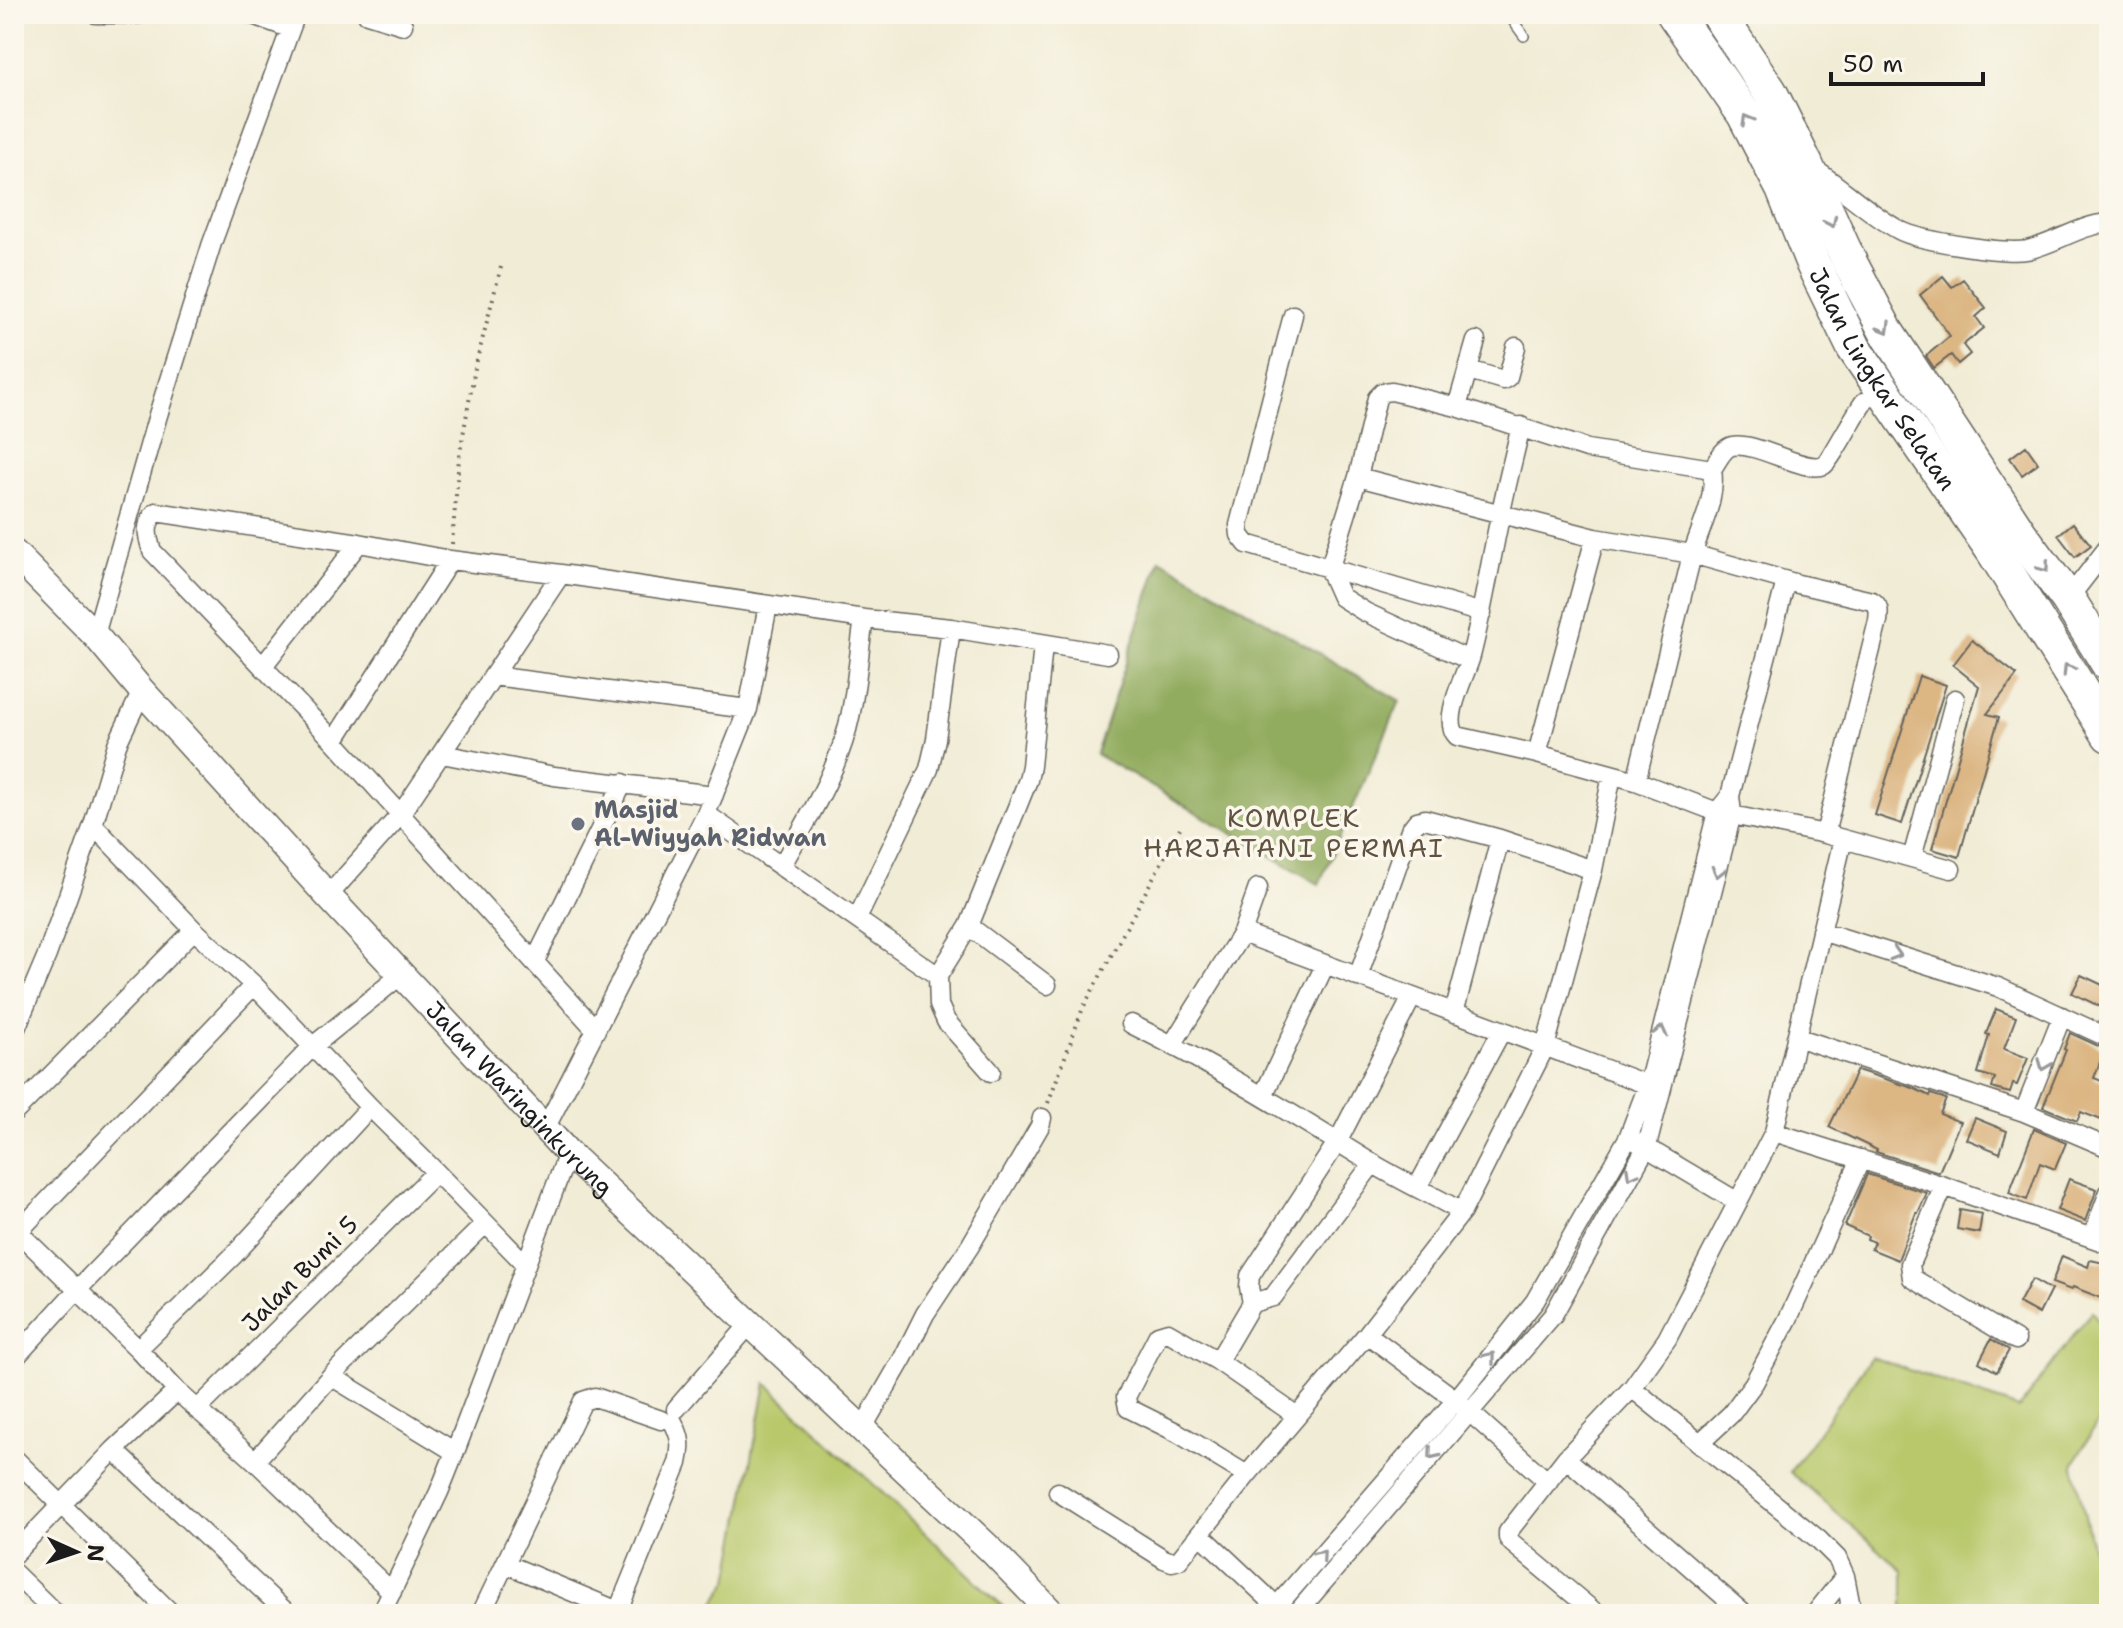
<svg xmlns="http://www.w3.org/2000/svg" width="2123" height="1628" font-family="'Shantell Sans',sans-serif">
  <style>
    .green { fill: #b8c86a; stroke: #6a7243; stroke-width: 2 }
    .forest { fill: #92ac5e; stroke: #57643d; stroke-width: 2 }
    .building { fill: #dcb683 }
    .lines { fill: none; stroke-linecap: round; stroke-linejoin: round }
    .lane-casing { stroke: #67655d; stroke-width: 12 }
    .street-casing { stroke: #67655d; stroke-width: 21 }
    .secondary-casing { stroke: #67655d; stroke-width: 29 }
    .highway-casing { stroke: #67655d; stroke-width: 37 }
    .path { stroke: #67655d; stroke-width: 4; stroke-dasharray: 2 6; stroke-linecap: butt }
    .lane { stroke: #fff; stroke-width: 9 }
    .street { stroke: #fff; stroke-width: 18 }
    .secondary { stroke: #fff; stroke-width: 26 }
    .highway { stroke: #fff; stroke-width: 34 }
    .oneway { stroke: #999 }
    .worship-dot { fill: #6b7280; stroke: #fbf7ec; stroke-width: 3 }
    .labels { text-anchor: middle; stroke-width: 7; stroke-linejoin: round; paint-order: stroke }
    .street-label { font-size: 24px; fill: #1c1c1c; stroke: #fbf7ec }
    .worship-label { font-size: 24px; font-weight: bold; fill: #5b616d; stroke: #fbf7ec; text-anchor: start }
    .neighbourhood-label { font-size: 26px; letter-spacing: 2px; fill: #5f5240; stroke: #fbf7ec }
  </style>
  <rect width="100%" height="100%" fill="#fbf7ec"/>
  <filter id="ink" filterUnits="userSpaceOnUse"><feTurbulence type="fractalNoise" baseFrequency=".0125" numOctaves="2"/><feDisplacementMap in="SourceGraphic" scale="16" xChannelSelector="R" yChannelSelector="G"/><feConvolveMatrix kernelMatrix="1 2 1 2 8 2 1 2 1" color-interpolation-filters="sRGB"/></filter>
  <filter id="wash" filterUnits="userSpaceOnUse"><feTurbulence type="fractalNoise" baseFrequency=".006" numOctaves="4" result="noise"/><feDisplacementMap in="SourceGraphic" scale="32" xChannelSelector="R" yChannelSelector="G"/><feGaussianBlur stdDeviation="1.8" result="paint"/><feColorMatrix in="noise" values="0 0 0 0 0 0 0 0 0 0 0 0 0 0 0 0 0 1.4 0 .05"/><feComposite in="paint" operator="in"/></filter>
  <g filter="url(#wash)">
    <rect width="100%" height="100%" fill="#f1ecd5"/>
    <path class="green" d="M 2092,1311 L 2109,1337 L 2109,1402 L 2073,1465 L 2097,1567 L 2109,1576 L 2109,1614 L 1903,1614 L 1903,1571 L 1790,1472 L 1871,1357 L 2019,1408 Z
      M 766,1383 L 1011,1614 L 707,1614 L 729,1580 Z"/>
    <path class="forest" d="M 1160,559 L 1400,701 L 1319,884 L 1096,754 Z"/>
    <g id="blocks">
      <path class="building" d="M 1943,276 L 1952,287 L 1963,279 L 1986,308 L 1976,317 L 1984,328 L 1963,345 L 1970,354 L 1958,364 L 1951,355 L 1934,368 L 1926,356 L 1950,336 L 1920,295 Z
        M 2026,446 L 2038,463 L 2022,475 L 2010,458 Z
        M 2073,523 L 2091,545 L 2075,557 L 2058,535 Z
        M 1972,640 L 2017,675 L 1987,714 L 1999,717 L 1959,857 L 1932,849 L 1979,686 L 1953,665 Z
        M 1919,676 L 1946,685 L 1902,824 L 1875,815 Z
        M 2081,975 L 2109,988 L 2109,1011 L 2072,993 Z
        M 1996,1009 L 2016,1017 L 2004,1049 L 2028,1058 L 2017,1085 L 2013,1084 L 2010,1093 L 1992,1088 L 1995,1078 L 1978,1073 L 1989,1035 L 1986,1034 Z
        M 2070,1033 L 2105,1049 L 2094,1078 L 2109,1084 L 2109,1123 L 2081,1112 L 2077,1121 L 2043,1107 L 2066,1050 L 2064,1049 Z
        M 1857,1070 L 1913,1088 L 1930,1096 L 1931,1094 L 1946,1099 L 1940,1114 L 1960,1122 L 1939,1172 L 1876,1152 L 1877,1150 L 1829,1127 Z
        M 1975,1118 L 2007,1131 L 2000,1153 L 1966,1139 Z
        M 2034,1129 L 2066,1143 L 2055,1169 L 2040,1163 L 2027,1200 L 2009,1193 Z
        M 1867,1174 L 1927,1193 L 1918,1213 L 1916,1213 L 1898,1260 L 1871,1249 L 1874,1242 L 1867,1239 L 1868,1236 L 1845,1226 Z
        M 2069,1179 L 2097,1189 L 2085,1221 L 2057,1210 Z
        M 1960,1210 L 1982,1214 L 1979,1233 L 1957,1229 Z
        M 2062,1256 L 2088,1267 L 2090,1260 L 2109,1264 L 2109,1301 L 2073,1287 L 2071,1290 L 2052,1283 Z
        M 2032,1279 L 2051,1290 L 2039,1314 L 2019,1303 Z
        M 1991,1339 L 2009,1350 L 1997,1372 L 1979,1362 Z"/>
    </g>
  </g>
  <g filter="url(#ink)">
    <use href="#blocks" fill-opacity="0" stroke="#67655d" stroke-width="2"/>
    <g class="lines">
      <g class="lane-casing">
        <path id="lane" d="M 1508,14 L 1524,36"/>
      </g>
      <g class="street-casing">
        <path id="street" d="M 96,14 L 140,14
          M 250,14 L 289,28
          M 367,14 L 403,25
          M 1814,169 C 1843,188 1869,214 1899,230 C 1919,241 2004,254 2027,250 C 2055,244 2079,225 2109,223
          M 1293,315 L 1239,525 L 1240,535 L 1247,544 L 1482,613
          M 1469,370 L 1503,380 L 1508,377 L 1516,347
          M 1457,407 L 1476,341
          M 1521,426 C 1514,456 1506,486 1500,517 C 1490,563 1483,610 1471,656 C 1465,677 1441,720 1457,736 L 1537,754 L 1636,781 L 1717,812 L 1825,834 L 1951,869
          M 1358,477 L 1595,538 L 1692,554 L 1798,584 L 1872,601 C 1880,606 1879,612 1878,621 L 1825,834
          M 2068,599 L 2109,546
          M 95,635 L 158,415 L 212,243 L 296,14
          M 1469,660 L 1365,612 L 1341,597 L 1329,570 L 1358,477 L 1377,398 L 1383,392 L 1392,391 L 1457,407 L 1587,449 L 1712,469
          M 263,666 L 359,543
          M 493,676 L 748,709
          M 334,741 L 450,560
          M 442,754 L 554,776 L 714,795
          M 1537,754 L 1595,538
          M 1636,781 C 1654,707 1672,633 1691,559 C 1699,529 1717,501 1712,469 C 1717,462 1723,448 1732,446 C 1757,441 1805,474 1824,465 C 1830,462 1856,412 1864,402
          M 706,814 L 938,976 L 939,1005 L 946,1021 L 991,1072
          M 93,825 L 194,930 L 254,985 L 370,1107 L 436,1172 L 526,1265
          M 1912,858 L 1955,699
          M 781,867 C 807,820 839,770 850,717 C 857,685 859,651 864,619
          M 328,896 L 401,814 L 561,574
          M 857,919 L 929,769 L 936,739 L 951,628
          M 969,926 L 1047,985
          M 1821,931 L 1998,987 L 2109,1038
          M 1242,933 L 1648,1085 L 1660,1087
          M 535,961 L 623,783
          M 938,976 L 969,926 L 1028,780 L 1031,766 L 1043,645
          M 1358,977 L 1410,830 L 1417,821 L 1425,819 L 1500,839 L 1593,870
          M 1454,1013 L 1500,839
          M 1131,1024 C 1214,1065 1292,1114 1370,1162 C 1400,1180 1432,1195 1462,1212
          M 596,1030 L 334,741 L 152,551 C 147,536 144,525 156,512 L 359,543 L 450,560 L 561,574 L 864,619 L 951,628 L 1108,654
          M 14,1033 L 47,955 L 93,825 L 117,744 L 142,691
          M 1796,1037 L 2024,1112 L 2109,1148
          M 1172,1045 L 1242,933 L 1258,888
          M 1263,1096 L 1325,965
          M 2024,1112 L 2062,1016
          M 14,1113 L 194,930
          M 545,1129 L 706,814 L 748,709 L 768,605
          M 1774,1132 L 1944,1186 L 2109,1244
          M 1637,1142 L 1738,1202
          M 1418,1186 L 1502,1030
          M 1944,1186 L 1910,1264 L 1912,1278 L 2016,1340
          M 14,1228 L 138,1349 L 177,1391 L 255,1461 L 392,1592
          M 18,1232 L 254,985
          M 2092,1238 L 2109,1192
          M 1252,1303 L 1273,1297 L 1373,1163
          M 1367,1334 L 1456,1400 L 1548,1482
          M 138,1349 L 234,1255 L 370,1107
          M 14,1359 L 77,1290 L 313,1046 L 401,975
          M 1218,1361 L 1252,1303 L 1249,1287 L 1250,1276 L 1338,1141 L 1412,997
          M 331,1376 L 485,1224
          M 1632,1388 L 1819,1540 L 1837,1558 L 1845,1576 L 1815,1614
          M 676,1409 L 749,1325
          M 197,1410 L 436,1172
          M 862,1429 L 903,1358 L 925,1314 L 970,1246 L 1040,1126 L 1042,1118
          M 1700,1443 L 1731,1414 L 1754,1383 L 1788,1319 L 1861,1159
          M 114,1450 L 288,1614
          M 14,1458 L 172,1614
          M 1566,1458 L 1744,1614
          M 255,1461 L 331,1376 L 455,1452
          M 1247,1475 L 1178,1433 L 1128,1408 L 1126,1397 L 1158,1335 L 1168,1332 L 1218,1361 L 1297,1416
          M 1058,1492 L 1164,1559 L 1172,1562 L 1179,1560 L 1247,1475 L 1367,1334 L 1462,1212 L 1545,1047 L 1593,870 L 1612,775
          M 1200,1534 L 1285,1614
          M 14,1554 L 114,1450 L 177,1391
          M 506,1564 L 618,1611 L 678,1463 C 682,1446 681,1437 673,1422
          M 14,1573 L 56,1614
          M 1845,1576 L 1850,1602 L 1848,1614
          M 381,1614 L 439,1492 L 455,1452 L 568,1153
          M 481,1614 L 583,1401 L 595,1397 L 661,1420
          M 1270,1614 L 1456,1400 L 1535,1301 L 1628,1138 L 1648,1085 L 1717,812 L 1730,796
          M 1296,1614 L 1553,1315 L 1647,1146 L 1732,814 L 1730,796 L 1786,581
          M 1597,1614 L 1512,1543 L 1508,1538 L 1508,1532 L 1566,1458 L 1632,1388 L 1667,1339 L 1774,1132 L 1843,839"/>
      </g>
      <g class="secondary-casing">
        <g id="secondary">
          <path id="s1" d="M 14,553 L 95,635 L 142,691 L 328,896 L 568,1153 L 991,1550 L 1053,1614"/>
        </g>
      </g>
      <g class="highway-casing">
        <g id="highway">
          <path id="s2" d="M 1674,14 L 1744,114 L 1783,189 L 1813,264 L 1854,348 L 1994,552 L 2109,735"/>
          <path d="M 1718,14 L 1770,92 L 1805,163 L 1848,259 L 1886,331 L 2020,534 L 2068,599 L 2109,665"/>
        </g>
      </g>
      <path class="path" d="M 452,544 L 459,458 L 475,368 L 501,267
        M 1048,1103 L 1083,1008 L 1180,828"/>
      <use href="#lane" class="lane"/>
      <use href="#street" class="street"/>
      <use href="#secondary" class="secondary"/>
      <use href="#highway" class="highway"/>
    </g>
    <defs><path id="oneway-chevron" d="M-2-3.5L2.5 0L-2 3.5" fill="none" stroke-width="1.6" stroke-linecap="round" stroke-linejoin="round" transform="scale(2)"/></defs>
    <g class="oneway">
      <use href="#oneway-chevron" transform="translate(1747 120) rotate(-120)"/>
      <use href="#oneway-chevron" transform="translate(1831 222) rotate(65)"/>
      <use href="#oneway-chevron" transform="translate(1885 328) rotate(60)"/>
      <use href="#oneway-chevron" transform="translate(2044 567) rotate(54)"/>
      <use href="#oneway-chevron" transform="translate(2068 669) rotate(-122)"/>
      <use href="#oneway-chevron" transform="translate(1718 872) rotate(104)"/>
      <use href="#oneway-chevron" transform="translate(1896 954) rotate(17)"/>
      <use href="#oneway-chevron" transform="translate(1661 1031) rotate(-76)"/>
      <use href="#oneway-chevron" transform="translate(2044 1065) rotate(111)"/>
      <use href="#oneway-chevron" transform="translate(1631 1174) rotate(119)"/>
      <use href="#oneway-chevron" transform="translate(1490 1357) rotate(-51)"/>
      <use href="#oneway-chevron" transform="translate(1433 1454) rotate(130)"/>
      <use href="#oneway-chevron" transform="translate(1321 1555) rotate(-49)"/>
    </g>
  </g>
  <circle class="worship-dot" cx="578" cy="824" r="8"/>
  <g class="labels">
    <g class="street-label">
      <text dy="8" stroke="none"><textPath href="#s2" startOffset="422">Jalan Lingkar Selatan</textPath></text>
      <text dy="8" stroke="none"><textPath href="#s1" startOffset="744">Jalan Waringinkurung</textPath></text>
      <text transform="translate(300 1274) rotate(-45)" y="8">Jalan Bumi 5</text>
    </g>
    <g class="worship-label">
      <text x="594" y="818">Masjid<tspan x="594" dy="28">Al-Wiyyah Ridwan</tspan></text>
    </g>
    <g class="neighbourhood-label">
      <text x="1294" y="827">KOMPLEK<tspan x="1294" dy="30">HARJATANI PERMAI</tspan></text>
    </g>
  </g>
  <rect width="2123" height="1628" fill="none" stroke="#fbf7ec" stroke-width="48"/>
  <g transform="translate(76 1552) rotate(93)" stroke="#fbf7ec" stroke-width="6" paint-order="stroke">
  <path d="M0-6L14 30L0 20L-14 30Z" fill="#1c1c1c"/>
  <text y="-12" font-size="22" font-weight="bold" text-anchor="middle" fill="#1c1c1c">N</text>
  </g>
  <path d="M1831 72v12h152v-12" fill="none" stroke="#1c1c1c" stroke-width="4"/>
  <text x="1843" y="72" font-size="24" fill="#1c1c1c" stroke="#fbf7ec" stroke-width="6" paint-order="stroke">50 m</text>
</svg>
